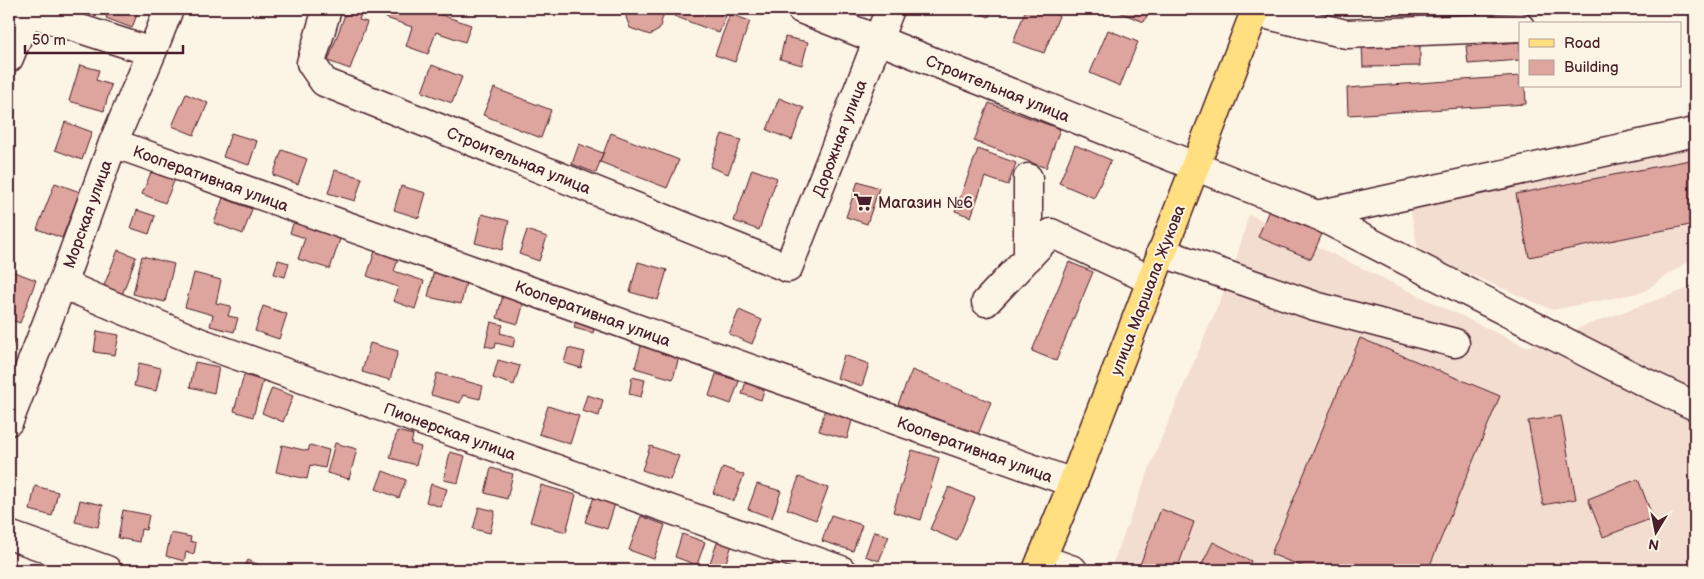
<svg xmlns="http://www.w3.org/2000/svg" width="1704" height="579" font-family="'Balsamiq Sans',sans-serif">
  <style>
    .built { fill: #f3ddd0 }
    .building { fill: #dea49e; stroke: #4a1f2b }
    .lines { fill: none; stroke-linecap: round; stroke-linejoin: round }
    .minor-casing { stroke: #4a1f2b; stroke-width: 31 }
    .major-casing { stroke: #4a1f2b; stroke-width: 31 }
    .minor { stroke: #fcf5e5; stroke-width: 28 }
    .major { stroke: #ffdf80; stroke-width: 28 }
    .labels { text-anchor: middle; stroke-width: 4; stroke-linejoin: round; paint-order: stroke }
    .street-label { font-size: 16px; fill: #4a1f2b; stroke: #fcf5e5 }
    .poi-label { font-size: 16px; fill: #4a1f2b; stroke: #fcf5e5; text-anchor: start }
  </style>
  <rect width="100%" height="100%" fill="#fcf5e5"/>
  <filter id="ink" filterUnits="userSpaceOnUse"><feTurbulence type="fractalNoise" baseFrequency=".02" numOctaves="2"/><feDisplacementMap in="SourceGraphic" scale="10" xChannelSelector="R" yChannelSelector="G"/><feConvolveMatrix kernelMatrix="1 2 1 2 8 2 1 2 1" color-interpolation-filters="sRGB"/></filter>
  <g filter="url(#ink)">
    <path class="built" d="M 1695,102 L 1695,143 L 1686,105 Z
      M 1695,143 L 1695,257 L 1643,292 L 1553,310 L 1418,252 L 1410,205 Z
      M 1249,214 L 1526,347 L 1695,286 L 1695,570 L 1110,570 L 1157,449 L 1233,270 Z"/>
    <path class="building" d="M 109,9 L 139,9 L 132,28 L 106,18 Z
      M 347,9 L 363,9 L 359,20 L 367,22 L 350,69 L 328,61 Z
      M 390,9 L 424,9 L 471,25 L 465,42 L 436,32 L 428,54 L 406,46 L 412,27 L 386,18 Z
      M 629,9 L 665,9 L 659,30 L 650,35 L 630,28 L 626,17 Z
      M 677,9 L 718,9 L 717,12 L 726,16 L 719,33 L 674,16 Z
      M 969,9 L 992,9 L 989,17 Z
      M 1026,9 L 1040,9 L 1059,16 L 1044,53 L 1013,42 Z
      M 1111,9 L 1150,9 L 1144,22 Z
      M 1525,9 L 1562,9 L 1561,14 Z
      M 730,14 L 750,21 L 735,62 L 715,55 Z
      M 1108,30 L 1138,42 L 1120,86 L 1090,73 Z
      M 785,37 L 808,42 L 802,65 L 780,59 Z
      M 1520,42 L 1520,60 L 1468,64 L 1466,46 Z
      M 1420,44 L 1420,66 L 1363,67 L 1362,45 Z
      M 80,65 L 99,70 L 96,80 L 111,85 L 104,111 L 69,101 Z
      M 432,65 L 462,77 L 452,103 L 422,92 Z
      M 1520,76 L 1520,86 L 1525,86 L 1526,104 L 1348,115 L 1347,88 Z
      M 494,88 L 551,110 L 541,138 L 483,115 Z
      M 186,94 L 208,103 L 194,135 L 172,126 Z
      M 779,98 L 804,108 L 792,140 L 767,130 Z
      M 989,103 L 1060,129 L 1046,168 L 974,141 Z
      M 65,122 L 92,132 L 82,160 L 55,150 Z
      M 231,133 L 257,141 L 249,165 L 223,157 Z
      M 611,133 L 679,160 L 667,188 L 600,162 Z
      M 722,134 L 741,140 L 728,174 L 710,167 Z
      M 579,144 L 603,153 L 596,173 L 572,164 Z
      M 1075,145 L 1111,160 L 1094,198 L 1059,183 Z
      M 978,149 L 1016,163 L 1008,185 L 985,177 L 971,217 L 955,211 Z
      M 282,150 L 307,159 L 298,184 L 273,175 Z
      M 1695,159 L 1695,224 L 1529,257 L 1516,194 Z
      M 752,169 L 777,178 L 759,230 L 734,221 Z
      M 152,170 L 175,179 L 165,203 L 142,194 Z
      M 335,170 L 362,178 L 355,201 L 328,193 Z
      M 858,181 L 879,188 L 867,224 L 846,217 Z
      M 55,183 L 80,192 L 62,238 L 37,229 Z
      M 401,186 L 426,193 L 419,218 L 394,210 Z
      M 223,198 L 252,209 L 243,234 L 214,223 Z
      M 1271,205 L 1325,227 L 1311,259 L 1258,237 Z
      M 137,210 L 155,216 L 149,234 L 131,228 Z
      M 482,214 L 509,221 L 502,250 L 475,243 Z
      M 294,221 L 341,236 L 330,269 L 298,259 L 305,238 L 290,233 Z
      M 527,230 L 547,237 L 539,261 L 519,254 Z
      M 376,248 L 399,257 L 394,271 L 424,281 L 415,309 L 393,301 L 398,287 L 367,276 Z
      M 118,250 L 136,257 L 122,295 L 103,288 Z
      M 142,256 L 174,264 L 165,302 L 133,294 Z
      M 278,260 L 289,263 L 285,277 L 274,274 Z
      M 638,262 L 667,270 L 658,300 L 630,292 Z
      M 1069,262 L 1093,272 L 1056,361 L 1032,351 Z
      M 9,270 L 36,280 L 20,323 L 9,319 Z
      M 434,270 L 467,278 L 461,304 L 428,297 Z
      M 194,273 L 221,280 L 216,303 L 231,306 L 228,316 L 238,318 L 234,332 L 210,326 L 213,315 L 185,307 Z
      M 503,295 L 524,302 L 518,324 L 497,318 Z
      M 263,306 L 287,314 L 279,339 L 255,331 Z
      M 739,310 L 762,320 L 752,344 L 729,334 Z
      M 577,315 L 596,320 L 593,333 L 574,328 Z
      M 491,322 L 503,325 L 500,333 L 515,337 L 513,347 L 496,343 L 495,348 L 485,346 Z
      M 97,331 L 119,335 L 115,355 L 94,352 Z
      M 1360,338 L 1500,396 L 1428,570 L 1311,570 L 1271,554 Z
      M 9,339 L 14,341 L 9,355 Z
      M 370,343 L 398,351 L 390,380 L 362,372 Z
      M 641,346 L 679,357 L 673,379 L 635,368 Z
      M 568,348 L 585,352 L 581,368 L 564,363 Z
      M 844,355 L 869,364 L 862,386 L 837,378 Z
      M 498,360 L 520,366 L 514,385 L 493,378 Z
      M 195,362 L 219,367 L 214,393 L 190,387 Z
      M 139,363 L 161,368 L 156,391 L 134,386 Z
      M 912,370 L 991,402 L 977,437 L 898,404 Z
      M 437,373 L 483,386 L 480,399 L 463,395 L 460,403 L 431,395 Z
      M 716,374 L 739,381 L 731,404 L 709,396 Z
      M 244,375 L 263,381 L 253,417 L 234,411 Z
      M 632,377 L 645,380 L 641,397 L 629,394 Z
      M 747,378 L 766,384 L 761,400 L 742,394 Z
      M 272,388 L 293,396 L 283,422 L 262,413 Z
      M 587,395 L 603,400 L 599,416 L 582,411 Z
      M 826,405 L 854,413 L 847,439 L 819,431 Z
      M 548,406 L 579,416 L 570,444 L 539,434 Z
      M 1561,416 L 1576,499 L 1543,505 L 1528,421 Z
      M 397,431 L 413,435 L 411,444 L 421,447 L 416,465 L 390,458 Z
      M 335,443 L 357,449 L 349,479 L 327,473 Z
      M 282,445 L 308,451 L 310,445 L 329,450 L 325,468 L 310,465 L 307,479 L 276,472 Z
      M 650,446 L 679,456 L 670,480 L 642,470 Z
      M 912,450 L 939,458 L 921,520 L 893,512 Z
      M 450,452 L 465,456 L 458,483 L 444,480 Z
      M 723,467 L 744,475 L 734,501 L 713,493 Z
      M 491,468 L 513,474 L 507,499 L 485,493 Z
      M 383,471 L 406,480 L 399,498 L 376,489 Z
      M 799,477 L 828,488 L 816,520 L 787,509 Z
      M 1638,479 L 1653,518 L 1603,537 L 1588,499 Z
      M 431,484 L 447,489 L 441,507 L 426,502 Z
      M 757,484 L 781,491 L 772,518 L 748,509 Z
      M 541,485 L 576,495 L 566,532 L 530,522 Z
      M 35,486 L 58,492 L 52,516 L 30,510 Z
      M 949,487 L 975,498 L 957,541 L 930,529 Z
      M 594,497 L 615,504 L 607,529 L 585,522 Z
      M 80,500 L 103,505 L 98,527 L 75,522 Z
      M 479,507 L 495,511 L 490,533 L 473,529 Z
      M 1161,509 L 1194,522 L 1177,570 L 1138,570 Z
      M 123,510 L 149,515 L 146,530 L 141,529 L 139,542 L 118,538 Z
      M 831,515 L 862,525 L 853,551 L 822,541 Z
      M 641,516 L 665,525 L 654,559 L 629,550 Z
      M 874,531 L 889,536 L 879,561 L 865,556 Z
      M 171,533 L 191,537 L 190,541 L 196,543 L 194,554 L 186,552 L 184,561 L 166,556 Z
      M 682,534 L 705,542 L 697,565 L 675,557 Z
      M 718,540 L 732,545 L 724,568 L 710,563 Z
      M 1213,542 L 1251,561 L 1247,570 L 1199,570 Z
      M 248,560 L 268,569 L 268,570 L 243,570 Z
      M 210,565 L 224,568 L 223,570 L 208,570 Z"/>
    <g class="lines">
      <g class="minor-casing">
        <path id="minor" d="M 22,9 L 28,12 L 152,52
          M 327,9 L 311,63 L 324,82 L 788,268 L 890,9
          M 801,9 L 1317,215 L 1640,380 L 1695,406
          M 1255,12 L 1346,34 L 1520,27
          M 9,58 L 28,12
          M 113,143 L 1073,483
          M 1028,178 L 1028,258
          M 1317,215 L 1695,132
          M 1161,252 L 1315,306 L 1455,343
          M 62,284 L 199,342 L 841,570
          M 986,302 L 1051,233 L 1151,280
          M 9,421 L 62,284 L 113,143 L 152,52 L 169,9
          M 9,535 L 107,570
          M 1042,559 L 1073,570"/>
      </g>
      <g class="major-casing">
        <path id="major" d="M 1037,570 L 1073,483 L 1256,9"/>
      </g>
      <use href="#minor" class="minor"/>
      <use href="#major" class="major"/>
    </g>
  </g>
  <defs>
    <g id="supermarket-bare" transform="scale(1.5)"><path d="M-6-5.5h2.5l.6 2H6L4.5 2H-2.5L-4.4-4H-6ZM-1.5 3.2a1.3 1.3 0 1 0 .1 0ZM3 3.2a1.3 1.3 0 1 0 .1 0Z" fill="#4a1f2b" stroke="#fcf5e5" stroke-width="2.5" paint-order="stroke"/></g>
  </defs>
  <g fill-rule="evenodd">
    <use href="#supermarket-bare" x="863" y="202"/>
  </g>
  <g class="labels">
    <g class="street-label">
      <text transform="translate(998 88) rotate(22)" y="6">Строительная улица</text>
      <text transform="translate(839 138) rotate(-69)" y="6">Дорожная улица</text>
      <text transform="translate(519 160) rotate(22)" y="6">Строительная улица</text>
      <text transform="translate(211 178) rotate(20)" y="6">Кооперативная улица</text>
      <text transform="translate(87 214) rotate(-70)" y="6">Морская улица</text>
      <text transform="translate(1147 290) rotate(-69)" y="6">улица Маршала Жукова</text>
      <text transform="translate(593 313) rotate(20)" y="6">Кооперативная улица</text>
      <text transform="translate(450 431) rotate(20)" y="6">Пионерская улица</text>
      <text transform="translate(975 449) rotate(20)" y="6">Кооперативная улица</text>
    </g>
    <g class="poi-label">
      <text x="878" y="208">Магазин №6</text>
    </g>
  </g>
  <rect width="1704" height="579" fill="none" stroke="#fcf5e5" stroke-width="30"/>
  <rect x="15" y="15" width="1674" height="549" fill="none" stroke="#4a1f2b" stroke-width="2" filter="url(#ink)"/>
  <rect x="1519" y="22" width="162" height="65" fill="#fcf5e5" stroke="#b59f9b"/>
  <rect x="1529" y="39" width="25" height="8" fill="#ffdf80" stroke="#b59f9b"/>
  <text x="1564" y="48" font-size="15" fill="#4a1f2b">Road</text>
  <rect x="1529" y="60" width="25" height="15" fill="#dea49e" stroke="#b59f9b"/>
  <text x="1564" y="72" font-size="15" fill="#4a1f2b">Building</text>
  <g transform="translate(1656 532) rotate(190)" stroke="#fcf5e5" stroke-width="4" paint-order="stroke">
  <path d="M0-4L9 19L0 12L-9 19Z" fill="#4a1f2b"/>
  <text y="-8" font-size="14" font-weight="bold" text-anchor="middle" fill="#4a1f2b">N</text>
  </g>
  <path d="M25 45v8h158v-8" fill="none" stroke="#4a1f2b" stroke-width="2.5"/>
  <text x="32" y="45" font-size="15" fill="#4a1f2b" stroke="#fcf5e5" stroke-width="4" paint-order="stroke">50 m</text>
</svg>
